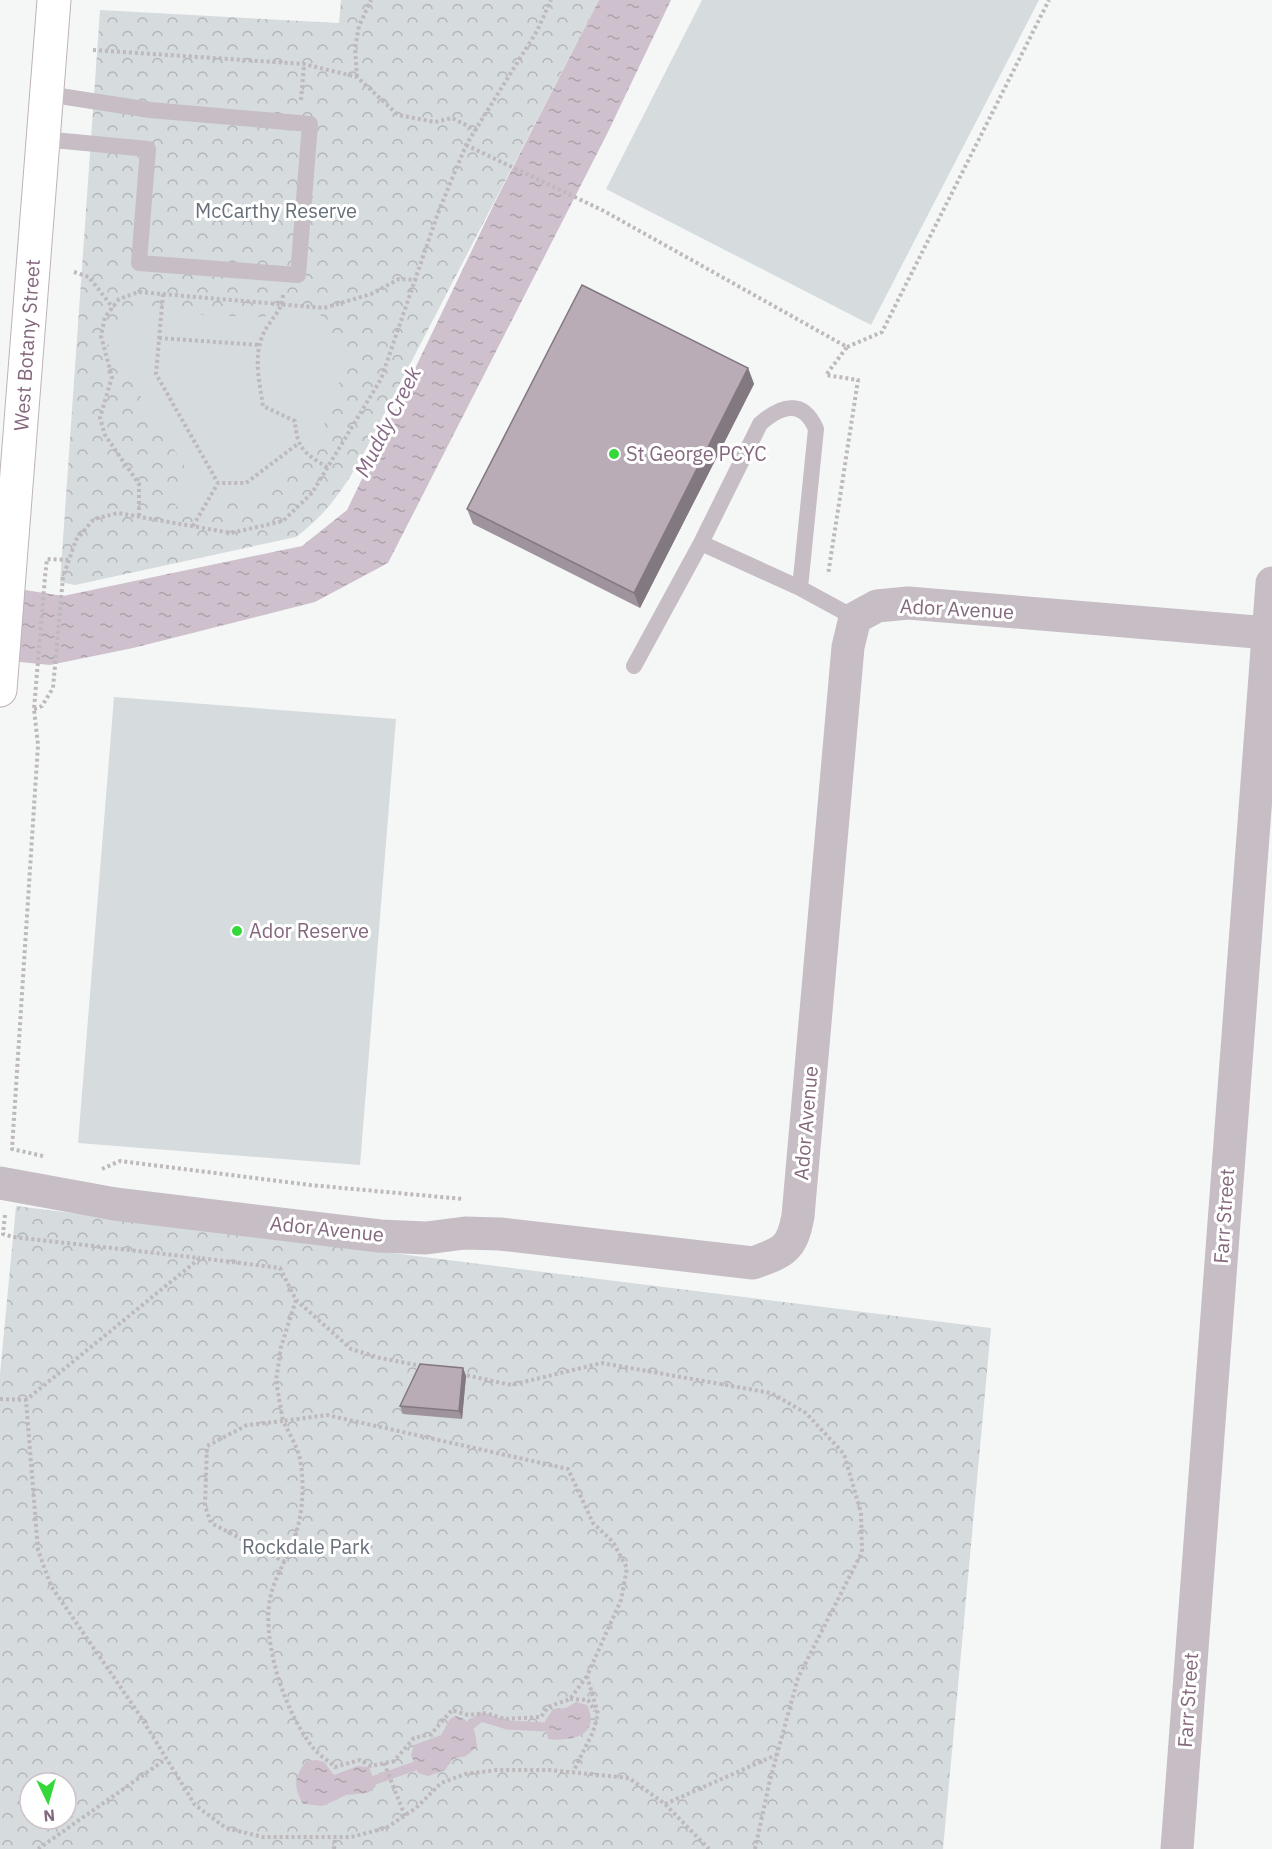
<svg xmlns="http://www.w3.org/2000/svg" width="1272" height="1849" font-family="'IBM Plex Sans',sans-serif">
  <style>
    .park { fill: url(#park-crowns); fill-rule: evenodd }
    .pitch { fill: #d6dbde }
    .water { fill: url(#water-ripples) }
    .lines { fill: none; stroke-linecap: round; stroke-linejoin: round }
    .stream { stroke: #cec1cd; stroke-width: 9 }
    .secondary-casing { stroke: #bdb3ba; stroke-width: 35 }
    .path { stroke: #beb9bd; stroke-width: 4; stroke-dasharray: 3 3; stroke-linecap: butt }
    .lane { stroke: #c6bec4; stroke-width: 16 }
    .street { stroke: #c6bec4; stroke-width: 33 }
    .secondary { stroke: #fff; stroke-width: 33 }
    .wall { fill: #9f949d }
    .shaded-wall { fill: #827880 }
    .building { fill: #b9acb7; stroke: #827880; stroke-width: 1.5 }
    .poi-dot { fill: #34d839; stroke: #fff; stroke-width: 2 }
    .labels { text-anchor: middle; stroke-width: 6; stroke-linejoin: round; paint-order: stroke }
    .park-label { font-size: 20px; fill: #676f7b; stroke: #fff }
    .street-label { font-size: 20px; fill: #84687d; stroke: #fff }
    .poi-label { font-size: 20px; fill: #84687d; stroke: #fff; text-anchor: start }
    .water-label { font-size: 21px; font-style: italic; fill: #866985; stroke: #fff }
  </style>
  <defs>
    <pattern id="park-crowns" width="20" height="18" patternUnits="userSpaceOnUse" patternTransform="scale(1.5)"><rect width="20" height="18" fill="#d6dbde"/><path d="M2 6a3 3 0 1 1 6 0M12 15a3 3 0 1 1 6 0" fill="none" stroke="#b3b5b9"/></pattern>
    <pattern id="water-ripples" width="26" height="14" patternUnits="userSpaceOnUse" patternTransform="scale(1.5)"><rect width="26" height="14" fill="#cec1cd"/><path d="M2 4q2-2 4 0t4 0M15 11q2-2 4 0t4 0" fill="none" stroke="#ada1ac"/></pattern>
  </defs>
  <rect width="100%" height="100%" fill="#f5f7f7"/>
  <path class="park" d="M 341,0 L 599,0 L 365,451 C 345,487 329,512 296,537 L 75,585 L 60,582 L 100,10 L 339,23 Z
    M 16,1206 L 991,1328 L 943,1849 L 0,1849 L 0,1374 ZM 30,1783 L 66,1783 L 66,1819 L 30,1819 Z"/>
  <path class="pitch" d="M 702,0 L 1039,0 L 871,325 L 606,189 Z
    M 277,309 L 320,314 L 347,362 L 322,431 L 257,499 L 223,499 L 207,515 L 175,506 L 188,472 L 108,344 L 123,312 L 264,317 Z
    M 114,697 L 396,719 L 360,1165 L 78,1143 Z"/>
  <path class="water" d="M 599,0 L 671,0 L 607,134 L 388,563 L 315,602 L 133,648 L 50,665 L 0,660 L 0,586 L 63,596 L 302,546 L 347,510 L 496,200 Z
    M 576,1702 L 587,1705 C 601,1735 573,1742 548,1739 L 545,1721 L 553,1709 L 566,1708 Z
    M 456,1716 C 473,1721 476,1731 477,1747 L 466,1756 L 453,1759 L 445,1770 L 428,1776 L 418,1773 L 411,1755 L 414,1745 L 441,1735 L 450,1719 Z
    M 317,1760 L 324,1762 L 334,1775 L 358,1766 L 369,1767 L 376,1786 L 368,1793 L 346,1795 L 323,1806 L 303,1804 C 293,1786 294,1778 306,1761 Z"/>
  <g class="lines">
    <path class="stream" d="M 471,1725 L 481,1717 L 507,1725 L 545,1727
      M 375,1780 L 415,1766"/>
    <g class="secondary-casing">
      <path id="secondary" d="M 0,690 L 54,0"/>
    </g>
    <path class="path" d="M 93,50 L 304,64 L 357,77 L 398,115 L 435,122 L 452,118 L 476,130
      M 357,77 L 355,48 L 359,26 L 371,0
      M 301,100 L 304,64
      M 466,145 L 604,211 L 847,347 L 826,375 L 858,380 L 828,575
      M 74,272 L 89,277 L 113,308
      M 163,294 L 156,374 L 218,483
      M 283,295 C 282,309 276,313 269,324 C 251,349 259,378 263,406 L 295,421 C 297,450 305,453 328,468
      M 159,338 L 260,345
      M 847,347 L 882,332 L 1049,0
      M 139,516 L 139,484 L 105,435 L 100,418 L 112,377 L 101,336 L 105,317 L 119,299 L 139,292 L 324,308 L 371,294 L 399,279 L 417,280
      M 193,526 L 218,483 L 246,483 L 299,443
      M 34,709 L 42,706 L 53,688 L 63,577 L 76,540 L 94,519 L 118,513 L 231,533 L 283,521 L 312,493 L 381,379 L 438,213 L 466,145 L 537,31 L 551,0
      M 43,1156 L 12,1149 L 38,745 L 34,709 L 45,577 L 47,559 L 69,560
      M 102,1169 L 120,1161 L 310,1185 L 463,1199
      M 5,1215 L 3,1234 L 13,1237 L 200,1258
      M 296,1300 L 281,1347 L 276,1381 L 283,1421 L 327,1415 L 568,1469 L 593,1523 L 613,1542 L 627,1568 L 621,1600 L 587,1676 L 598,1714 L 593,1732 L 573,1772
      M 422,1366 L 380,1358 L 351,1349 L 296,1300 L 280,1268 L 200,1258 L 26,1400 L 38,1550 L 51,1586 L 139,1714 L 195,1805 L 226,1828 L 263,1837 L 351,1837 L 386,1828 L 416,1808 L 441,1783 L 465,1774 L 497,1770 L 550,1770 L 629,1778 L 665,1804 L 709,1849
      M 461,1374 L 511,1385 L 602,1363 L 771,1393 L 806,1413 L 844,1454 L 861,1513 L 862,1552 L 798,1678 L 770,1780 L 755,1849
      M 0,1399 L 26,1400
      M 285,1562 L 211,1523 L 205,1506 L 207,1446 L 247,1425 L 283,1421 C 289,1433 297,1446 300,1459 C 305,1486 303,1518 292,1544 C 286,1560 275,1578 271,1594 C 260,1640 285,1713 314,1749 C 320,1756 329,1761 335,1767 L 360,1760 L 371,1766 L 394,1761 L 414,1738 L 431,1734 L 452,1710 L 468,1715 L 486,1713 L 505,1719 L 541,1717 L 548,1707 L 570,1699 L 587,1676
      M 570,1699 L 588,1700 L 595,1711
      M 384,1763 L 405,1816
      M 665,1804 L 776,1755
      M 38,1849 L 166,1759
      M 334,1849 L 335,1838"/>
    <path class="lane" d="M 43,139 L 148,149 L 139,263 L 298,275 L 310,124 L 150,110 L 47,94
      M 701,543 L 800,588 L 855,618
      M 634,666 L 701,543 L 760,424 C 781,405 803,399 816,429 L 800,588"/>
    <path class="street" d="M 0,1183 L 115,1204 L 380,1236 L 426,1238 L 465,1233 L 500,1234 L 753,1263 C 784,1252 792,1249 798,1216 L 848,647 L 855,618 L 877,606 L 908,603 L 1268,633
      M 1177,1849 L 1272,583"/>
    <use href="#secondary" class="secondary"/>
  </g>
  <path class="wall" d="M 748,368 L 754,384 L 640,608 L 473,524 L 467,509 Z
    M 463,1368 L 466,1376 L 462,1419 L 403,1414 L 400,1406 Z"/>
  <path class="shaded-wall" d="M 748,368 L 754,384 L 640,608 L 634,593 Z
    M 463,1368 L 466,1376 L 462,1419 L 459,1411 Z"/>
  <path class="building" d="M 582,285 L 748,368 L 634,593 L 467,509 Z
    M 420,1364 L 463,1368 L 459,1411 L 400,1406 Z"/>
  <g class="poi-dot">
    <circle cx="614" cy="454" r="6"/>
    <circle cx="237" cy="931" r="6"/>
  </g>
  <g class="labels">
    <g class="park-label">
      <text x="276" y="218">McCarthy Reserve</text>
      <text x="306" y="1554">Rockdale Park</text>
    </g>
    <g class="street-label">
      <text transform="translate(27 345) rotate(-86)" y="7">West Botany Street</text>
      <text transform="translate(957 609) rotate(3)" y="7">Ador Avenue</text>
      <text transform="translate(806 1123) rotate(-85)" y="7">Ador Avenue</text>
      <text transform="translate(1224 1216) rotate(-86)" y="7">Farr Street</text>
      <text transform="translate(327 1229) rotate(6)" y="7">Ador Avenue</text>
      <text transform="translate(1188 1700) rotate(-86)" y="7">Farr Street</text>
    </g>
    <g class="poi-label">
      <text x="626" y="461">St George PCYC</text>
      <text x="249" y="938">Ador Reserve</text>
    </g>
    <g class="water-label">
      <text transform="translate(388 422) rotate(-63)" y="7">Muddy Creek</text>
    </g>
  </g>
  <g transform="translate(48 1801) rotate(175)"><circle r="28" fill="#ffffff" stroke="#cec3cb" stroke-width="1.5"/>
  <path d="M0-4.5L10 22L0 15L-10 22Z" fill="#34d839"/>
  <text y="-9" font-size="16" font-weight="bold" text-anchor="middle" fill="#84687d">N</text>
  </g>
</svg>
